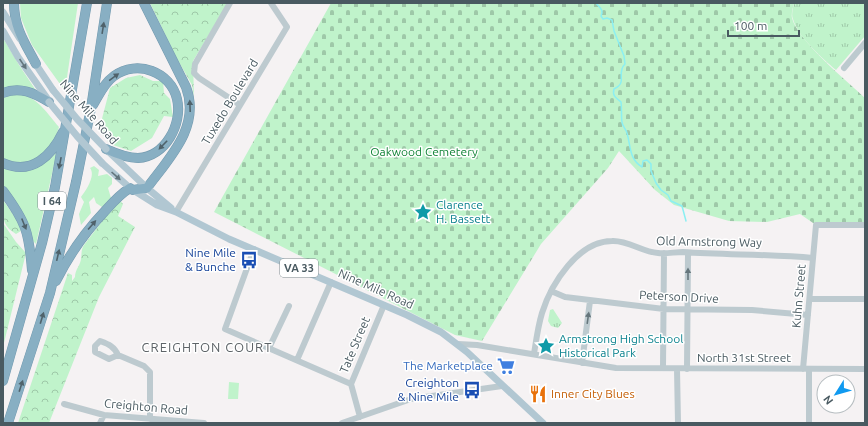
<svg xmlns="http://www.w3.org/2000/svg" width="868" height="426" font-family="Ubuntu,sans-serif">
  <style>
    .grass { fill: #c0f3cb }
    .forest { fill: url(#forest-crowns) }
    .cemetery { fill: url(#cemetery-stones) }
    .park { fill: url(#park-tufts) }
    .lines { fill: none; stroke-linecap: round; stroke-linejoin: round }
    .stream { stroke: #8beff2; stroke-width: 1.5 }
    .highway-casing { stroke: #739aaf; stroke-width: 10 }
    .minor { stroke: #bdcacf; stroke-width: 6 }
    .major { stroke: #b1c7d2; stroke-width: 7 }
    .highway { stroke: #88afc3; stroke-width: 9 }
    .major-bridge { stroke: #b1c7d2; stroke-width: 7 }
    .oneway { fill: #4f626b }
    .oneway2 { fill: #63757d }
    .oneway3 { fill: #66767c }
    .labels { text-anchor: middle; stroke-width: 3; stroke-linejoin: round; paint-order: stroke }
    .shield { fill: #fff; stroke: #808c90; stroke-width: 1 }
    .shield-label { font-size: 11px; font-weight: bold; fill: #495a61 }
    .street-label { font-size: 12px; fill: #495a61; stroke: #fff }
    .park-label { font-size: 12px; fill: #128437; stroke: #fff }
    .culture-label { font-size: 12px; fill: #0d838f; stroke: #fff; text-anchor: start }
    .transit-label { font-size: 12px; fill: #164399; stroke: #fff; text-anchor: end }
    .shop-label { font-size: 12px; fill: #366cbe; stroke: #fff; text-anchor: end }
    .food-label { font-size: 12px; fill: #c56008; stroke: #fff; text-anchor: start }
    .neighbourhood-label { font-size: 13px; letter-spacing: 1px; fill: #5e6468; stroke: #fff }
  </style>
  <defs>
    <pattern id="forest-crowns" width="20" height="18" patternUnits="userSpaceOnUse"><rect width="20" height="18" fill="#c0f3cb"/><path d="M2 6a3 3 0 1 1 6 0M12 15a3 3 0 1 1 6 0" fill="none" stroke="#9ec8a8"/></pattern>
    <pattern id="cemetery-stones" width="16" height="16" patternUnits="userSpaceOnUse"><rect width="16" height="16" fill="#c0f3cb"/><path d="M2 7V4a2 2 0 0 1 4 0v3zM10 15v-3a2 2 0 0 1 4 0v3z" fill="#9ec8a8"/></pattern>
    <pattern id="park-tufts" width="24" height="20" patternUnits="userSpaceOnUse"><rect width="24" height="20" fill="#c0f3cb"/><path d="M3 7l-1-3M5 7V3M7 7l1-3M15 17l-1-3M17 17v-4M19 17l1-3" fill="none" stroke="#9ec8a8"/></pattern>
  </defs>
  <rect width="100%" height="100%" fill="#f5f2f3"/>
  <path class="grass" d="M 20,3 L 78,3 L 65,91 L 32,45 L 21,18 Z
    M 3,38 L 19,65 L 37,92 L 3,89 Z
    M 21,94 C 39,99 47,113 59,127 L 55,139 L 49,149 L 38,159 L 17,164 L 3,159 L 3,98 L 11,95 Z
    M 57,152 L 36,244 L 32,240 L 16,202 L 3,186 L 3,168 C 25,177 41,168 57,152 Z
    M 94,166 L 99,170 L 98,176 L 107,174 L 112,178 L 112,184 L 108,188 L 111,198 L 102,207 L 96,203 L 94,197 L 89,202 L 91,213 L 81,225 L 79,214 L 84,202 L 81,197 C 86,190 96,176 90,168 Z
    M 229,382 L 239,383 L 238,399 L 228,399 Z"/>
  <path class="forest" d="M 150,3 L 228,3 L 193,61 L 194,97 L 192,85 L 176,57 Z
    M 140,75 L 153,81 L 163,81 L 164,93 L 170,99 L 173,117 L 164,116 L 152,138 L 131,151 L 110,144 L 99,130 L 110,88 L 126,78 Z
    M 119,199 L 123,204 L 118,216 L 135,227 L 99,297 L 49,423 L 18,423 L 68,273 L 72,275 L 72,281 L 75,277 C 75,269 81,265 81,258 C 82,252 81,250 84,245 Z
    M 3,200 L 17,220 L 21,231 L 16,234 C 1,225 3,216 3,200 Z
    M 3,223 L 16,242 L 26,253 L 3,347 Z"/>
  <path class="cemetery" d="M 331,3 L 794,3 C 793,7 791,14 792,18 C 797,40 848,82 865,98 L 865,222 L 816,225 L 800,214 L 767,222 L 729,221 L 674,205 L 655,190 L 619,151 L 608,168 L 541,244 L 482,341 L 455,335 L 214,212 Z"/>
  <path class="park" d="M 794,3 L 865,3 L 865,36 L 836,70 C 822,58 798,37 793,19 C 791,15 793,8 794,3 Z
    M 553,309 L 562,323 L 558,328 L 551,326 L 548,321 L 550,310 Z"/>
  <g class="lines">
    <path class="stream" d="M 596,3 C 600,8 604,10 601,16 L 603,19 L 607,18 L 612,20 L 614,31 L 624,56 L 625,64 C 624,65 622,67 622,69 C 619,78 626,83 614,89 C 612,96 616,98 621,102 C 622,109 621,116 622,122 C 622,126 626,129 627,133 C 631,147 629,159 642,167 L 643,161 L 647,160 L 651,164 L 651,171 L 656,183 L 661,190 L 668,195 L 671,201 L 682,206 L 686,221"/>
    <g class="highway-casing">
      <path id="highway" d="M 14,3 C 14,28 25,43 36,64
        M 3,93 C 20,86 34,93 49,102
        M 93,105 C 99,95 104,83 114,76 C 137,59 171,72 177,99 C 183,124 165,157 138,158 C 127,158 117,154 106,149
        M 3,163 C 32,176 52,155 63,132
        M 133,190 L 147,188 C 169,158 201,127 186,87 L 144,3
        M 3,191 C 26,222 29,232 32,270
        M 56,281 C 69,255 85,232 105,211 C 113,202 120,194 130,188
        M 3,381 L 42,243 L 55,187 L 87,3
        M 8,423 L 50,293 L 76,182 L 91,108 L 107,3"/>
    </g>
    <path class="minor" d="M 230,3 L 195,64 L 194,73 L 199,78 L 240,105
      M 844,68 L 865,43
      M 176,212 L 287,27 L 271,3
      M 254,249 L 225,329 L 351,384
      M 551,291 L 565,297 L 664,309 L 752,310 L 808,315
      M 810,299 L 865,299
      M 458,344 L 477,345 L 616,368 L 865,369
      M 269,348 L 289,306
      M 534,354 C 536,341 538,326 542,313 C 551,284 578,241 612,241 C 628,240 642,252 658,253 C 666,254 675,252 683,252 C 726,255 770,254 813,258
      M 118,355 L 109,359 L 95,352 L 95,346 L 100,341 C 108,344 114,346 118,355 L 144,366 L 150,372 L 150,419
      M 297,360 L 331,282
      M 582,363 L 590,301
      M 663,368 L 664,253
      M 677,369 L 678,423
      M 687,369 L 688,253
      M 803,369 L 816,225 L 865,225
      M 64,404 L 104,415 L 204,423
      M 360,417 L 351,384 L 384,305
      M 100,423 L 104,415
      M 342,423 L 411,399 L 502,386
      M 809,423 L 809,369"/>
    <path class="major" d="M 3,12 L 20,39
      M 3,31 L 18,57 L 49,101
      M 33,60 L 53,90
      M 108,151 L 147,188 L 171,208
      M 102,163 L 130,188 L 157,205 L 176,212 L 229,239 L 407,315 L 441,332 L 467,352 L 543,423"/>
    <use href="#highway" class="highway"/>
    <path class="major-bridge" d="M 53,90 L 77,119 L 106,149
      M 49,102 L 77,136 L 102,163"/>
  </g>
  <defs><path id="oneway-solid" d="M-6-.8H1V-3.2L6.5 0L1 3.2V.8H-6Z"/></defs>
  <g class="oneway">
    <use href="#oneway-solid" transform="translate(103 28) rotate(-81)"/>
    <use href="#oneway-solid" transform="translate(114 77) rotate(-36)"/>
    <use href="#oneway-solid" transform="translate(190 106) rotate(-92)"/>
    <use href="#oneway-solid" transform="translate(163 145) rotate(134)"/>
    <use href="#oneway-solid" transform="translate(60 163) rotate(101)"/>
    <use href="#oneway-solid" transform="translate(24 224) rotate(68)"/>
    <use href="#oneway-solid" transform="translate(92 225) rotate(-49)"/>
    <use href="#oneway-solid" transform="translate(58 255) rotate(-77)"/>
    <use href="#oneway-solid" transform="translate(42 318) rotate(-73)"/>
    <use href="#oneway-solid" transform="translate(21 386) rotate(-72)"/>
  </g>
  <g class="oneway2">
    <use href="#oneway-solid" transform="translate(23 64) rotate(56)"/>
    <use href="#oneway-solid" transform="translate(116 176) rotate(42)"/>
  </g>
  <g class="oneway3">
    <use href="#oneway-solid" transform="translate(688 274) rotate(-90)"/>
    <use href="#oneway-solid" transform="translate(588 318) rotate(-82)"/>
  </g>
  <defs>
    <g id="sight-bare" transform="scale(1.38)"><path d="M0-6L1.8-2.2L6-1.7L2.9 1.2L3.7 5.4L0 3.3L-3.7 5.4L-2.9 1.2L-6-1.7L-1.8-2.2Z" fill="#0f9aa8" stroke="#fff" stroke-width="2.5" paint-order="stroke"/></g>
    <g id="bus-bare" transform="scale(1.38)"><path d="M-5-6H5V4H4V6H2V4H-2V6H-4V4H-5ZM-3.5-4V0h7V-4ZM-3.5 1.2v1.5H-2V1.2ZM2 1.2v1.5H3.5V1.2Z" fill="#1a4fb4" stroke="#fff" stroke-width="2.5" paint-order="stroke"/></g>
    <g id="supermarket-bare" transform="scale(1.38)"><path d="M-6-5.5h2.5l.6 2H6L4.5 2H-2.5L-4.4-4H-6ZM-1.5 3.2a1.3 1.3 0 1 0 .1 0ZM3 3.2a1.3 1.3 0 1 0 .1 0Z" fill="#3f7fe0" stroke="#fff" stroke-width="2.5" paint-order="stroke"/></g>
    <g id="restaurant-bare" transform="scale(1.38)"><path d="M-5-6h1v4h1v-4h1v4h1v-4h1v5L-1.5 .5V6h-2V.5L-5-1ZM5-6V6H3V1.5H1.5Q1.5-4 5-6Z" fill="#e8710a" stroke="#fff" stroke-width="2.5" paint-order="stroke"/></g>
  </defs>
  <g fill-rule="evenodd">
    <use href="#sight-bare" x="423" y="212"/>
    <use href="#bus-bare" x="249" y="260"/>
    <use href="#sight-bare" x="546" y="346"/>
    <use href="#supermarket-bare" x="506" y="366"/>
    <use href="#bus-bare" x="472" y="390"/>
    <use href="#restaurant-bare" x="538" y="394"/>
  </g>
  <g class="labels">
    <g class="shield">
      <rect x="38" y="192" width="28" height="18" rx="3"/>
      <rect x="280" y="259" width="38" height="18" rx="3"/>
    </g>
    <g class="shield-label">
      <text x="52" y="205">I 64</text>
      <text x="299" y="272">VA 33</text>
    </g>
    <g class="street-label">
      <text transform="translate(230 102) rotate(-59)" y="4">Tuxedo Boulevard</text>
      <text transform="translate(89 112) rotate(49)" y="4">Nine Mile Road</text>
      <text transform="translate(709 242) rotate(1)" y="4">Old Armstrong Way</text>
      <text transform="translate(376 289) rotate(24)" y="4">Nine Mile Road</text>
      <text transform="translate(799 296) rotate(-85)" y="4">Kuhn Street</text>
      <text transform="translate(679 297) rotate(3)" y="4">Peterson Drive</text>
      <text transform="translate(355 345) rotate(-67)" y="4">Tate Street</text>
      <text x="744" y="362">North 31st Street</text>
      <text transform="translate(146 407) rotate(5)" y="4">Creighton Road</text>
    </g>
    <g class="park-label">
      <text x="424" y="156">Oakwood Cemetery</text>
    </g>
    <g class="culture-label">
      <text x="436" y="209">Clarence<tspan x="436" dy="14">H. Bassett</tspan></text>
      <text x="559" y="343">Armstrong High School<tspan x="559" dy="14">Historical Park</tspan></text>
    </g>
    <g class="transit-label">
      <text x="236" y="257">Nine Mile<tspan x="236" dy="14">&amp; Bunche</tspan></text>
      <text x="459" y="387">Creighton<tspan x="459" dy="14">&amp; Nine Mile</tspan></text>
    </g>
    <g class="shop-label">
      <text x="493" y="370">The Marketplace</text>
    </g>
    <g class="food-label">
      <text x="551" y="398">Inner City Blues</text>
    </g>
    <g class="neighbourhood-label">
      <text x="207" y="352">CREIGHTON COURT</text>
    </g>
  </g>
  <rect width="868" height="426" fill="none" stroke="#495a61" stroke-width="8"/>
  <g transform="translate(836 394) rotate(233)"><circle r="19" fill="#ffffff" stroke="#b6bdc0"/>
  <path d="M0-3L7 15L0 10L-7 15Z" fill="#109af0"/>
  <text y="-6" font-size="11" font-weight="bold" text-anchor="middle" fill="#495a61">N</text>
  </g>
  <path d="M728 30v6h71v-6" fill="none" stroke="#495a61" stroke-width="2"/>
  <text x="734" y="30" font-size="12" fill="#495a61" stroke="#ffffff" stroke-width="3" paint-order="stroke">100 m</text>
</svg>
